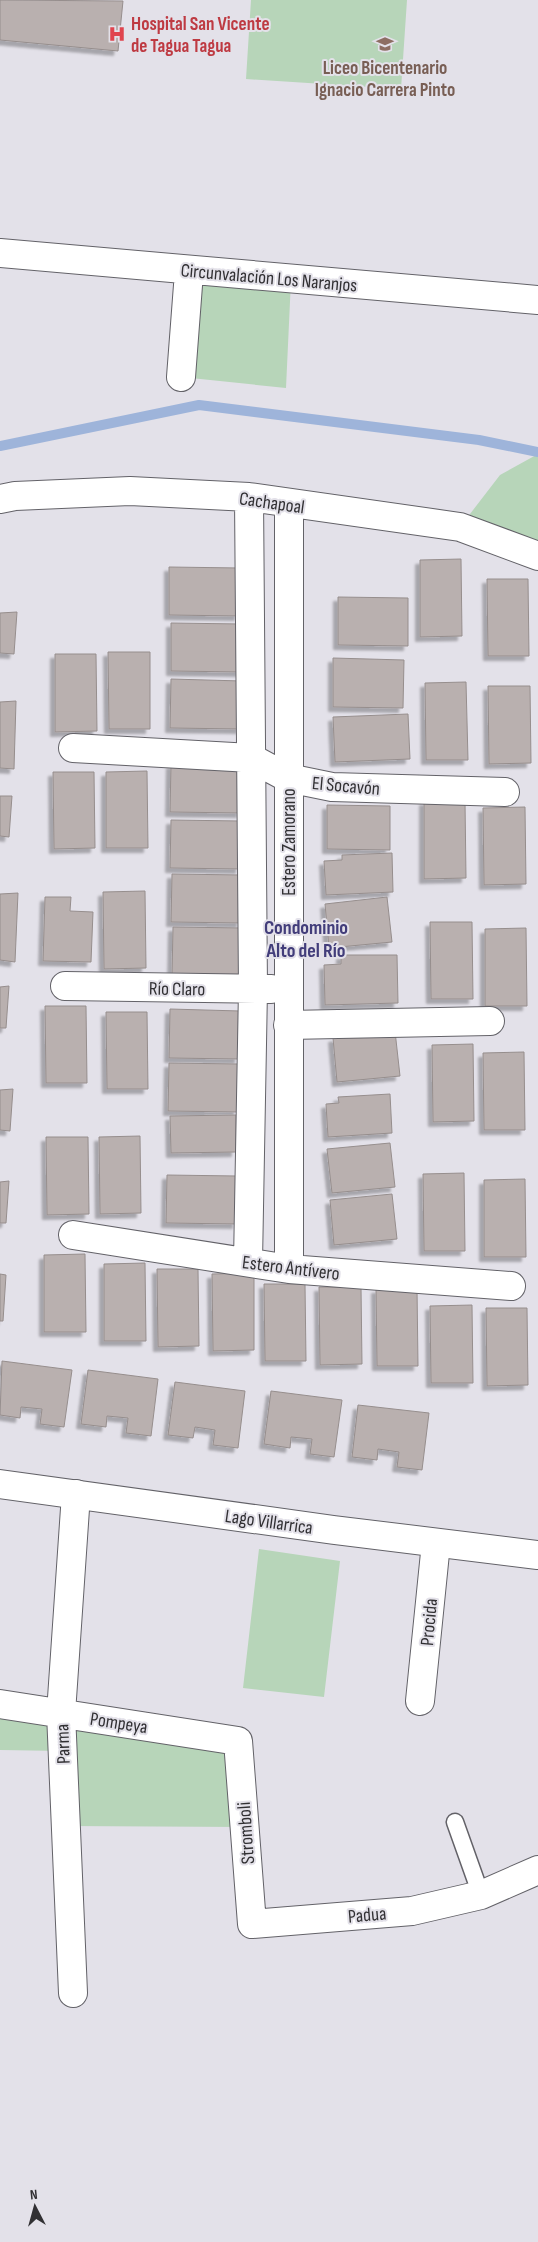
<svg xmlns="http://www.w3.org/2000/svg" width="538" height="2242" font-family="'Sofia Sans Condensed',sans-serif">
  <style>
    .green { fill: #b7d5b9 }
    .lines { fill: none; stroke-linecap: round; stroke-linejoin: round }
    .stream { stroke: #9eb4da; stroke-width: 10 }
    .building { fill: #b9b0af; stroke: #968e8d; filter: url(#shadow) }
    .service-casing { stroke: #636268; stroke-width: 19 }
    .minor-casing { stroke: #636268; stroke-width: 30 }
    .tertiary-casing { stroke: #636268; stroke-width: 30 }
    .service { stroke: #fff; stroke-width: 16 }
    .minor { stroke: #fff; stroke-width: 28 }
    .tertiary { stroke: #fff; stroke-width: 28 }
    .labels { text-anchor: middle; stroke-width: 4; stroke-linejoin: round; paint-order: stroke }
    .health-label { font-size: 19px; font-weight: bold; fill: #be3a42; stroke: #e3e1e9; text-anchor: start }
    .education-label { font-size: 19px; font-weight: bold; fill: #785e54; stroke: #e3e1e9 }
    .street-label { font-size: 19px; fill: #313033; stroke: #e3e1e9 }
    .neighbourhood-label { font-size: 20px; font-weight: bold; fill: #423d7a; stroke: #e3e1e9 }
  </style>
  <defs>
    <filter id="shadow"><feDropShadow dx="-4.5" dy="4.5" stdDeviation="1" flood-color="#0004"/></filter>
  </defs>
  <rect width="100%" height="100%" fill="#e3e1e9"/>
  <path class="green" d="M 251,0 L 407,0 L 401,89 L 246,79 Z
    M 189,272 L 291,280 L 286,388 L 181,377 Z
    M 538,454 L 538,547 L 460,527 L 500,475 Z
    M 259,1549 L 340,1561 L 324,1697 L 243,1688 Z
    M 0,1704 L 238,1741 L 244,1827 L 66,1826 L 63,1751 L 0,1750 Z"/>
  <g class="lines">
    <path class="stream" d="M 0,446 L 199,405 L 479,440 L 538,452"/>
  </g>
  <path class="building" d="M 0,0 L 123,1 L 118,51 L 0,40 Z
    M 461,559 L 462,636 L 420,637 L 420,560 Z
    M 169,567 L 240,568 L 239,616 L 169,615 Z
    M 487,579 L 528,579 L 529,656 L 488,656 Z
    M 338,597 L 408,598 L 408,646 L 338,645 Z
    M 17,612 L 14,654 L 0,653 L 0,613 Z
    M 171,623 L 242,624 L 241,672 L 171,671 Z
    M 108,652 L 150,652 L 150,729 L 109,729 Z
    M 55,654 L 96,654 L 97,731 L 55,732 Z
    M 333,658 L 404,660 L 403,708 L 333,707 Z
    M 171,679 L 242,681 L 241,729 L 170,728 Z
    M 466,682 L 468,760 L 426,760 L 425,683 Z
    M 488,686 L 530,686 L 531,763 L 489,764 Z
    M 16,701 L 14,769 L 0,768 L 0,702 Z
    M 408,714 L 410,759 L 335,762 L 333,717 Z
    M 171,764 L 242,765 L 241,813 L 170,812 Z
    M 147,771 L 148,848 L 106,848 L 106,772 Z
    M 53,772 L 94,772 L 95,848 L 54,849 Z
    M 0,796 L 12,796 L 9,837 L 0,836 Z
    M 424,801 L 465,801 L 466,878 L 424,879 Z
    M 327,805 L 390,806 L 390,850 L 327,849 Z
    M 525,807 L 526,884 L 484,885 L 483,808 Z
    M 171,820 L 241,821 L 240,869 L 170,868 Z
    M 392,853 L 393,892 L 326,895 L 324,861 L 342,860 L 342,855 Z
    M 172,874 L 242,875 L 241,923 L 171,922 Z
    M 145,891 L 146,968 L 104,969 L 103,892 Z
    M 18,893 L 15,962 L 0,960 L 0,894 Z
    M 45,897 L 71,897 L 70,911 L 93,912 L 91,962 L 43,961 Z
    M 387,897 L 392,942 L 329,948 L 325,904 Z
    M 430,922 L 472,922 L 473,999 L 431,999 Z
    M 173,927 L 244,928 L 243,976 L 172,975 Z
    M 526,928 L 527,1006 L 485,1006 L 485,929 Z
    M 341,955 L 397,955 L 398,1003 L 325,1005 L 324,965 L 341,964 Z
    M 9,986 L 6,1028 L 0,1028 L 0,987 Z
    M 45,1006 L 86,1006 L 87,1083 L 46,1083 Z
    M 170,1009 L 240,1011 L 239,1059 L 169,1058 Z
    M 106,1012 L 147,1012 L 148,1089 L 107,1089 Z
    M 395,1031 L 400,1076 L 337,1082 L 333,1038 Z
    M 473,1044 L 474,1121 L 433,1122 L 432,1045 Z
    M 524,1052 L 525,1130 L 484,1130 L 483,1053 Z
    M 169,1063 L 239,1064 L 238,1112 L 168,1111 Z
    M 13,1089 L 10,1131 L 0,1130 L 0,1090 Z
    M 390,1094 L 392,1133 L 328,1137 L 326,1104 L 339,1103 L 338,1097 Z
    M 236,1115 L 236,1152 L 171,1153 L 170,1116 Z
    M 140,1136 L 141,1213 L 100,1214 L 99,1137 Z
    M 46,1137 L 88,1137 L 89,1214 L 47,1215 Z
    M 390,1143 L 395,1187 L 332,1193 L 327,1149 Z
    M 464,1173 L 465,1251 L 424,1251 L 423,1174 Z
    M 167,1175 L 237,1176 L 237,1224 L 166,1223 Z
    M 525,1179 L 526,1257 L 484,1257 L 484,1180 Z
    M 9,1181 L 6,1223 L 0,1223 L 0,1182 Z
    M 392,1194 L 397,1239 L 334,1245 L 330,1200 Z
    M 85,1254 L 86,1332 L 44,1332 L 44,1255 Z
    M 145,1263 L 146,1341 L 104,1341 L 104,1264 Z
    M 157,1269 L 198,1269 L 199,1346 L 158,1347 Z
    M 254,1273 L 254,1350 L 213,1351 L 212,1274 Z
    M 0,1274 L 6,1275 L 3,1321 L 0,1321 Z
    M 264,1284 L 305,1284 L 306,1361 L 265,1361 Z
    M 319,1287 L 361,1287 L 362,1364 L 320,1365 Z
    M 417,1288 L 418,1366 L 377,1366 L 376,1289 Z
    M 472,1305 L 473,1383 L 431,1383 L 430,1306 Z
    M 486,1308 L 527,1308 L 528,1385 L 487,1386 Z
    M 2,1361 L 72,1370 L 64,1427 L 40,1424 L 42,1409 L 21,1407 L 20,1418 L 0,1415 Z
    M 88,1370 L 158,1379 L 151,1436 L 126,1433 L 128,1418 L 107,1416 L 106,1427 L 81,1424 Z
    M 175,1382 L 245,1391 L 238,1448 L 213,1445 L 215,1430 L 195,1427 L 193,1438 L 168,1435 Z
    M 271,1391 L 342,1400 L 334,1457 L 310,1454 L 312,1439 L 291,1437 L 290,1448 L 264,1444 Z
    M 358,1405 L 429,1413 L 422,1470 L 397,1467 L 399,1452 L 378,1449 L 377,1460 L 352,1457 Z"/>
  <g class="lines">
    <g class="service-casing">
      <path id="service" d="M 455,1822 L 481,1895"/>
    </g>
    <g class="minor-casing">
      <path id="minor" d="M 0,253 L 538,300
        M 181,377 L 189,272 L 192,271
        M 0,499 L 15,496 L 130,491 L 249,497 L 460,527 L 538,556
        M 289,504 L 289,1269
        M 73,748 L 251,758 L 288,778 L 332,787 L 505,792
        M 65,986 L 271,989
        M 288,1025 L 490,1021
        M 73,1235 L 289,1269 L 511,1286
        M 248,1262 L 253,989 L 249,497
        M 420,1701 L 436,1543
        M 0,1704 L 238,1741 L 252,1924 L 412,1911 L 481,1895 L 538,1870
        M 73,1993 L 61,1713 L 76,1494"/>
    </g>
    <g class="tertiary-casing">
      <path id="tertiary" d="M 0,1484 L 334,1530 L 538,1555"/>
    </g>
    <use href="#service" class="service"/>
    <use href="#minor" class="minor"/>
    <use href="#tertiary" class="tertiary"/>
  </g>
  <defs>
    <g id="hospital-bare" transform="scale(1.35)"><path d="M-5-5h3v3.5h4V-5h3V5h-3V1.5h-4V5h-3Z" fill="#e0444e" stroke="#e3e1e9" stroke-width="2.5" paint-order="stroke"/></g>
    <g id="school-bare" transform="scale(1.35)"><path d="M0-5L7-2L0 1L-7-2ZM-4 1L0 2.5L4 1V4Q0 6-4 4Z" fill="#8d6e63" stroke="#e3e1e9" stroke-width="2.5" paint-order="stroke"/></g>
  </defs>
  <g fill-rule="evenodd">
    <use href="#hospital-bare" x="117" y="34"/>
    <use href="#school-bare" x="385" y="44"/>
  </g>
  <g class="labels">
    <g class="health-label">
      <text x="131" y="30">Hospital San Vicente<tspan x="131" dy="22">de Tagua Tagua</tspan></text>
    </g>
    <g class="education-label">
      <text x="385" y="74">Liceo Bicentenario<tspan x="385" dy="22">Ignacio Carrera Pinto</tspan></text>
    </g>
    <g class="street-label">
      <text transform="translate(269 277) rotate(5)" y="7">Circunvalación Los Naranjos</text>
      <text transform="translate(272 502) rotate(8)" y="7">Cachapoal</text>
      <text transform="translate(346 785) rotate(5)" y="7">El Socavón</text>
      <text transform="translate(288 842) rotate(-90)" y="7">Estero Zamorano</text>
      <text transform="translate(177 988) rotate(1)" y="7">Río Claro</text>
      <text transform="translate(291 1267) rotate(7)" y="7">Estero Antívero</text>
      <text transform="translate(269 1521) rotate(8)" y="7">Lago Villarrica</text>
      <text transform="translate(428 1622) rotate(-85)" y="7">Procida</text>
      <text transform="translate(119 1722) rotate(9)" y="7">Pompeya</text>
      <text transform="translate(62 1744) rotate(-92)" y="7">Parma</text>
      <text transform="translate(245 1833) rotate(-94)" y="7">Stromboli</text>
      <text transform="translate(367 1914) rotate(-5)" y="7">Padua</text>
    </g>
    <g class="neighbourhood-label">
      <text x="306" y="934">Condominio<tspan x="306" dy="23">Alto del Río</tspan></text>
    </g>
  </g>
  <g transform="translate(35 2207) rotate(354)" stroke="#e3e1e9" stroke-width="4" paint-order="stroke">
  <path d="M0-4L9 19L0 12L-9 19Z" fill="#313033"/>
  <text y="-8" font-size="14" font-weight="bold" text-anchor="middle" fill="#313033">N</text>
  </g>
</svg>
